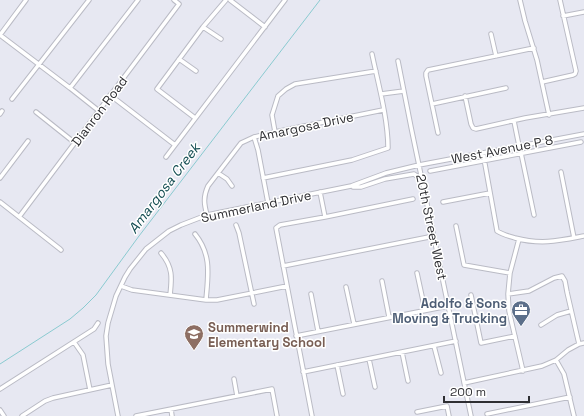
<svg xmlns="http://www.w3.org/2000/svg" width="584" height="416" font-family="'Space Grotesk',sans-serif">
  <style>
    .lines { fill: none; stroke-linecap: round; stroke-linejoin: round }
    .stream { stroke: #8acad0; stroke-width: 1 }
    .minor-casing { stroke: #babbc5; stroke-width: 5.5 }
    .minor { stroke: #fff; stroke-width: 3.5 }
    .labels { text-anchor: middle; stroke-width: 3; stroke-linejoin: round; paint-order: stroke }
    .street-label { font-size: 13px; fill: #2e2e32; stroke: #fff }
    .service-label { font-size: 13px; font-weight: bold; fill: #4e5e75; stroke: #fff; text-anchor: end }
    .education-label { font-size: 13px; font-weight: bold; fill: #785e54; stroke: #fff; text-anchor: start }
    .water-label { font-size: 14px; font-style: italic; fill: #124c51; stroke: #fff }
  </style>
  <rect width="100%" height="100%" fill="#e7e8f2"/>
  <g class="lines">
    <path class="stream" d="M 0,364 L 70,319 L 83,308 L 96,295 L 139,236 L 320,0"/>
    <g class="minor-casing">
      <path id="minor" d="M 230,0 L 265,27
        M 520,0 L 525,21 L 537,60 L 549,115
        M 563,16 L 584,12
        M 203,27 L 221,39
        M 491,34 L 496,56
        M 0,35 L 70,88 L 99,111
        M 0,35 L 26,0
        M 179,59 L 196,71
        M 398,61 L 411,127 L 471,416
        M 542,82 L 573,75 L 575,74 L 576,71 L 560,0
        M 70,88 L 138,0
        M 381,94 L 404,91
        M 110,95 L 175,145
        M 465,96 L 471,124 L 473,128 L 476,129 L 525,118 L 584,108
        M 12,99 L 89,0
        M 432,104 L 506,88
        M 36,112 L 75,143
        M 0,114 L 2,111
        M 195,118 L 157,89 L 203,27 L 226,0
        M 514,121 L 519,146
        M 275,132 L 272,115 L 278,96 L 286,89 L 295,84 L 376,71
        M 438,133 L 426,76 L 426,73 L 428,70 L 534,48
        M 254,137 L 258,150 L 268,203
        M 483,153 L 497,231 C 503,235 509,236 515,238 C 541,245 558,241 584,236
        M 521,153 L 534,215
        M 166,157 L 285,0
        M 430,171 L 581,142
        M 561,172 L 574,238
        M 218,173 L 227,179 L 232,186
        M 0,178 L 28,141
        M 263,178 L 352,160 L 388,148 C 388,118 378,83 372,54
        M 353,187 L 361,187 L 385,179 L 414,174 L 422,180
        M 320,192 L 325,217
        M 0,202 L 60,249 L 61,250
        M 443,202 L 490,193
        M 207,215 C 204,204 203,197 208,186 L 241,143 L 254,137 L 275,132 L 383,110
        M 19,217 L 179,4 L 174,0
        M 236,225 L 239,233 L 254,304
        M 456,226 L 464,265 L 510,273
        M 195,234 C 212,255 208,275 206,300
        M 519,239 L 510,273 L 508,294 L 509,311 L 523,371
        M 161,253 C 173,267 172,278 170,295
        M 283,266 L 434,236
        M 417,273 L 425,310
        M 382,281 L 389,317
        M 121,286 L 132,290 L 206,300 L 217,300 L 287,286
        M 346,287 L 354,324
        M 311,294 L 318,331
        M 508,294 L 529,291 L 554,278 L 562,276 L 565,281 L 567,292 L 579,344
        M 471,295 L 481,343 L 515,336
        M 541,325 L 557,315 L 571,311
        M 296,336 L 448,306
        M 74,342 L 83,355 L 90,390
        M 434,346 L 441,373
        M 402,352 L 408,381
        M 369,359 L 375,387
        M 556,360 L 564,374 L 574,416
        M 337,365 L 343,394
        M 303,372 L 456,341
        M 234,379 L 237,396
        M 464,383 L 542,366 L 556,360 L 568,350 L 579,344 L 584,343
        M 0,389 L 94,329 L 98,323
        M 171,409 L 172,416
        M 0,410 L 4,416
        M 417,412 L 447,406 L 449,416
        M 487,414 L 570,397
        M 22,416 L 45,401 L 53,398 L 112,385
        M 118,416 L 108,364 L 106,336 L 108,323 L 116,296 L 125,277 L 130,269 L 146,249 L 169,231 L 181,225 L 207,215 L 351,186 L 386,173 L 419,165 L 584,134
        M 136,416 L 272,389 L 277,416
        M 312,416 L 276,228 L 280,225 L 325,217 L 413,199"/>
    </g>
    <use href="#minor" class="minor"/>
  </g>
  <defs>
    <g id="office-pin" transform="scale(1)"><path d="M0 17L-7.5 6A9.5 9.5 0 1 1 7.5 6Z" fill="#5c6f8a" stroke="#fff"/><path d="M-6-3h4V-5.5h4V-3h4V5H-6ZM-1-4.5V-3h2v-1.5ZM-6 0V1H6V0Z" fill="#fff"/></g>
    <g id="school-pin" transform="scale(1)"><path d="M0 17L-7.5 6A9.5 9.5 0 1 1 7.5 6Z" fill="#8d6e63" stroke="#fff"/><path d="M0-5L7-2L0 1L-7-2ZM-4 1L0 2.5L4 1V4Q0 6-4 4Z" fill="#fff"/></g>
  </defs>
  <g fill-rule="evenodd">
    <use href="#office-pin" x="521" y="310"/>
    <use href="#school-pin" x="194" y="334"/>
  </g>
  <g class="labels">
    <g class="street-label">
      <text transform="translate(99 111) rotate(-53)" y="5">Dianron Road</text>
      <text transform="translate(306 126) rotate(-12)" y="5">Amargosa Drive</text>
      <text transform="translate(502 149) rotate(-11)" y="5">West Avenue P 8</text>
      <text transform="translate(256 206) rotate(-12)" y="5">Summerland Drive</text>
      <text transform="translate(432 227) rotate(78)" y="5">20th Street West</text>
    </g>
    <g class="service-label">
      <text x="507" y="308">Adolfo &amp; Sons<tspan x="507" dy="15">Moving &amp; Trucking</tspan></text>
    </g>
    <g class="education-label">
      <text x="208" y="332">Summerwind<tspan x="208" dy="15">Elementary School</tspan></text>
    </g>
    <g class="water-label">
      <text transform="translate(164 188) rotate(-53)" y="5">Amargosa Creek</text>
    </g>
  </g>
  <path d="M444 396v6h85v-6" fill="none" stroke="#2e2e32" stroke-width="2"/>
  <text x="450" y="396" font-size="12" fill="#2e2e32" stroke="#ffffff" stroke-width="3" paint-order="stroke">200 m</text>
</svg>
